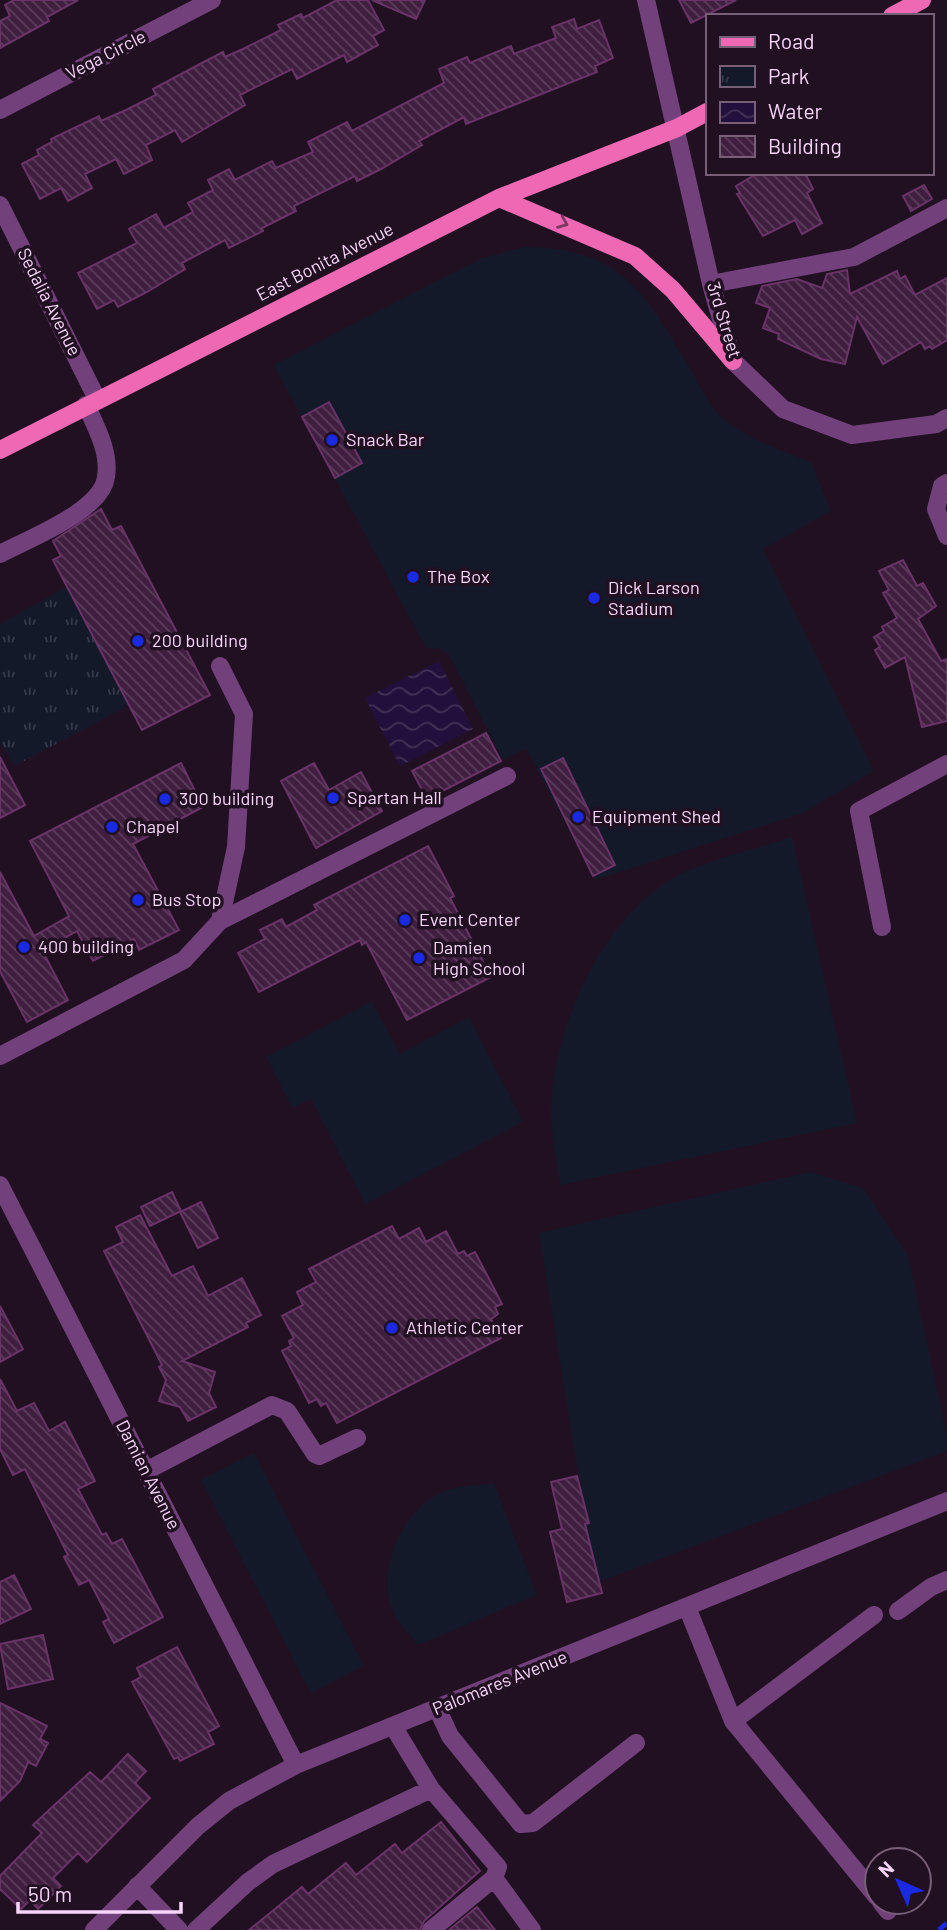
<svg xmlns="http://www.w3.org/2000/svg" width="947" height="1930" font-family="Barlow,sans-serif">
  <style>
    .park { fill: url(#park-tufts) }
    .pitch { fill: #14192a }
    .water { fill: url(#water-waves) }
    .building { fill: url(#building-back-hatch); stroke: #693368; stroke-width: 2 }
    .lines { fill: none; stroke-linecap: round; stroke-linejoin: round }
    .minor { stroke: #72407b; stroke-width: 18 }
    .major { stroke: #ee68b3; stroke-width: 18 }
    .rail { stroke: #192ae2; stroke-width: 5; stroke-dasharray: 10 9; stroke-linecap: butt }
    .oneway { stroke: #7d3863 }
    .poi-dot { fill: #192ae2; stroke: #211021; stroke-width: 2.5 }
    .labels { text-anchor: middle; stroke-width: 7; stroke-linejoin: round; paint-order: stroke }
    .street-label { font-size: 18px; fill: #f8d5fa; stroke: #211021 }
    .poi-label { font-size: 18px; fill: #f8d5fa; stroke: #211021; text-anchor: start }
  </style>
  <defs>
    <pattern id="park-tufts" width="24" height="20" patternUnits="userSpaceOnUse" patternTransform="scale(1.75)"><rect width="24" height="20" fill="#14192a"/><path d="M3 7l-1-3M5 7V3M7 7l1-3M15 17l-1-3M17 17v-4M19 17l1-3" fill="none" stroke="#373a4a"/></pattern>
    <pattern id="water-waves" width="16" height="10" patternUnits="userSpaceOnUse" patternTransform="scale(1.75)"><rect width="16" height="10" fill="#230f3b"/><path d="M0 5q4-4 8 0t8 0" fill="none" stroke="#443158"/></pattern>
    <pattern id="building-back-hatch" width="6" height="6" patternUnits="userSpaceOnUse" patternTransform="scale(1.75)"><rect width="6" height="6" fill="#401e3f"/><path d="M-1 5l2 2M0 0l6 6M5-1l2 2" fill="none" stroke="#5c3e5c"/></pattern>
  </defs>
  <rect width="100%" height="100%" fill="#211021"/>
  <path class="park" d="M 67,587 L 129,705 L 15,766 L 0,743 L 0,624 Z"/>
  <path class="pitch" d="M 524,247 C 622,248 643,291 689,367 C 697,380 704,396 713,408 C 735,435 780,450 811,462 L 831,511 L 763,549 L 874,771 L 803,813 L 595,880 L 526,748 L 503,760 L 449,655 L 440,649 L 426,648 L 274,365 L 480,259 Z
    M 792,837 L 857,1123 L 560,1185 C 557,1161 551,1135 551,1111 C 553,1024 606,905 691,869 C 723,856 759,848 792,837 Z
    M 372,1002 L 400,1054 L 469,1017 L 523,1122 L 365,1204 L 311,1099 L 292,1108 L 266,1057 Z
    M 810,1172 L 863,1188 L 908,1256 L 947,1436 L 947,1451 L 596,1583 L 539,1233 Z
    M 254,1453 L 364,1666 L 311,1693 L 201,1480 Z
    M 494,1484 L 537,1595 L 418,1645 C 410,1634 396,1621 392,1609 C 377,1571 401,1515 436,1495 C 454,1485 474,1485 494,1484 Z"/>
  <path class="water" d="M 439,661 L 473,729 L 400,766 L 365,698 Z"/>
  <path class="building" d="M 14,0 L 78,0 L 47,17 L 49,21 L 0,48 L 0,21 L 10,16 L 5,5 Z
    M 337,0 L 368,0 L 384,30 L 373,36 L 378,45 L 347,62 L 344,55 L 297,79 L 292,69 L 240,95 L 245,105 L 182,142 L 175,130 L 146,145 L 152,160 L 124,174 L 116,159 L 85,174 L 92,188 L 68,201 L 61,188 L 40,199 L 22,164 L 39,155 L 37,150 L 52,142 L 51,139 L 99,116 L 101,121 L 126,110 L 156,95 L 153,89 L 200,64 L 223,52 L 225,57 L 243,49 L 281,30 L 278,25 L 301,14 L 303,18 Z
    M 372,0 L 425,0 L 416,19 Z
    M 679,0 L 736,0 L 691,23 Z
    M 574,19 L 577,29 L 599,20 L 613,58 L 595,66 L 597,72 L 466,124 L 464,117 L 419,141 L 422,145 L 381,169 L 357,181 L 355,176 L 294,206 L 296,211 L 262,228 L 263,231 L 229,248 L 225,240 L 182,263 L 185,269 L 147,292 L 118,307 L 114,300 L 97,309 L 78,273 L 137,243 L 129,229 L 156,214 L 164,228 L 193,212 L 188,203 L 213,190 L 208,180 L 229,169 L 235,180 L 272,161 L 276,168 L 313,152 L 308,142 L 347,122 L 352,131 L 444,83 L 439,69 L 467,57 L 470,63 L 511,46 L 514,54 L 556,38 L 552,27 Z
    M 758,173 L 805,173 L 813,189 L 807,193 L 822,223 L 802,234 L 795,220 L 763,236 L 737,194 L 740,193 L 736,186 Z
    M 924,185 L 932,199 L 911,211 L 903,196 Z
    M 847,270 L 850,294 L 897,271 L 900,279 L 905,276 L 915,295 L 947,278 L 947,340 L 932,349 L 930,346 L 925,349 L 921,342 L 883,364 L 857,317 L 845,364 L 821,359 L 778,339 L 779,334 L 763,328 L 770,308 L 756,303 L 762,286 L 797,279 L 822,288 L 827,274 Z
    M 329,402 L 362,463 L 335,478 L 302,417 Z
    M 101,509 L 112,530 L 121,526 L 210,695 L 142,730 L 53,560 L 61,556 L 53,541 Z
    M 903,560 L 917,586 L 923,583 L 936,606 L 918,619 L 941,661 L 947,659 L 947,721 L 922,727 L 905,657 L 885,668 L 875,650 L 880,647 L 874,637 L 884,631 L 882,627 L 897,618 L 883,593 L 889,590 L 879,571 Z
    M 486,733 L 501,761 L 427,799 L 412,771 Z
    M 0,757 L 25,805 L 0,818 Z
    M 563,758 L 615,865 L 593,876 L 541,769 Z
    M 181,763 L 203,807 L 133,844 L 179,930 L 139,950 L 134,939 L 93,961 L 77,931 L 42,950 L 68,1000 L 27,1022 L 0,971 L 0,872 L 34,936 L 69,916 L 30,841 Z
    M 314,763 L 329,790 L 361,772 L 382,811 L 316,848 L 281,781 Z
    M 428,846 L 454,896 L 450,898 L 491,977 L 407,1020 L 366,942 L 362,945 L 360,940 L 259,992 L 238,953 L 265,939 L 260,930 L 282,919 L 286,927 L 317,910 L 314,905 Z
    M 172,1192 L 181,1211 L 150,1226 L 141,1207 Z
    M 201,1202 L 218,1238 L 198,1248 L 180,1212 Z
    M 140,1215 L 172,1276 L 193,1266 L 208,1296 L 242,1278 L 261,1315 L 246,1323 L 248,1327 L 182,1361 L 215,1372 L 209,1393 L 216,1407 L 188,1421 L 180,1407 L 159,1401 L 166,1380 L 159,1367 L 162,1365 L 104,1251 L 123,1242 L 116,1227 Z
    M 392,1226 L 399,1239 L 419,1228 L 426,1242 L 446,1231 L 458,1254 L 464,1251 L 467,1256 L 475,1252 L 502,1304 L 495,1307 L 498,1314 L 491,1319 L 501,1338 L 337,1423 L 326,1403 L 321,1406 L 317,1399 L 309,1403 L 282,1351 L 291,1346 L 289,1341 L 294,1338 L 282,1316 L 303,1305 L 297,1292 L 316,1282 L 309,1269 Z
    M 0,1306 L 23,1349 L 0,1362 Z
    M 0,1379 L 17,1411 L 34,1403 L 49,1431 L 65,1422 L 95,1481 L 78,1489 L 102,1535 L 106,1533 L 112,1544 L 122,1539 L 163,1617 L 114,1643 L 103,1622 L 109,1619 L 89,1580 L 79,1585 L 64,1557 L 68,1555 L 25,1469 L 13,1475 L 0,1449 Z
    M 577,1476 L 589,1523 L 585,1524 L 602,1593 L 567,1602 L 550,1532 L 562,1529 L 551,1482 Z
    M 14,1575 L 31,1609 L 0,1624 L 0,1582 Z
    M 43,1635 L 53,1679 L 8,1689 L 0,1644 Z
    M 177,1647 L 219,1726 L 208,1732 L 214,1744 L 180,1761 L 178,1757 L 174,1759 L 132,1682 L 141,1677 L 137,1668 Z
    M 0,1703 L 47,1726 L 40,1739 L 48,1743 L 36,1766 L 28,1762 L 20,1781 L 0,1801 Z
    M 128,1754 L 146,1771 L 135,1783 L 150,1798 L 87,1862 L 78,1853 L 53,1878 L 61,1886 L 38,1909 L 30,1900 L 21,1909 L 0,1889 L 0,1876 L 42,1833 L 33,1825 L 90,1772 L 101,1782 Z
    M 441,1822 L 480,1871 L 424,1921 L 420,1930 L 249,1930 L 302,1887 L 308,1894 L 346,1863 L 356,1875 L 395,1844 L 402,1853 Z
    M 477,1907 L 495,1930 L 449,1930 Z"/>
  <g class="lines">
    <path class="minor" d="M 646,0 L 711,284 L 733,361 L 783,409 L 852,435 L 936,424 L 947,418
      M 0,110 L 212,0
      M 0,205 L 97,399
      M 711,284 L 854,257 L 947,208
      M 947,483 L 942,486 L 936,509 L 947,536
      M 0,554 C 28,539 102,511 106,477 C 110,452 96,427 86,405
      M 220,666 L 244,714 L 236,847 L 220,921
      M 882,927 L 859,811 L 947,764
      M 0,1056 L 184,960 L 220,921 L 507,776
      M 0,1185 L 296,1765
      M 146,1471 L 272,1405 L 287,1411 L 315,1454 L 319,1456 L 357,1438
      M 687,1607 L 733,1721 L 877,1897
      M 898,1611 L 931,1587 L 947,1580
      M 437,1708 L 450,1736 L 521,1824 L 533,1823 L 636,1743
      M 733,1721 L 874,1615
      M 393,1726 L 431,1789
      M 137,1886 L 179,1930
      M 881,1902 L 888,1911
      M 94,1930 L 198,1826 L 229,1801 L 296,1765 L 947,1501
      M 196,1930 L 248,1882 L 273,1864 L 431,1789 L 498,1867 L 494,1878
      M 431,1930 L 494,1878 L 532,1930"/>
    <path class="major" d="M 892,16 L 922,0
      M 499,198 L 635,256 L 673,290 L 733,361
      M 0,450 L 499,198 L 677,128 L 707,112"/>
    <path class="rail" d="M 939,1930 L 947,1923"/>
  </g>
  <defs><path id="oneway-chevron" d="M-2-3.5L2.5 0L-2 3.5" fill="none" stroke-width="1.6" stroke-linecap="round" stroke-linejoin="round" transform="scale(1.75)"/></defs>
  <use class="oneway" href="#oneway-chevron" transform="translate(563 223) rotate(22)"/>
  <g class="poi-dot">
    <circle cx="332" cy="440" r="7"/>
    <circle cx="413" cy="577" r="7"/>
    <circle cx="594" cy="598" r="7"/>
    <circle cx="138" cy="641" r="7"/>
    <circle cx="333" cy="798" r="7"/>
    <circle cx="165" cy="799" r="7"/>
    <circle cx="578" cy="817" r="7"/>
    <circle cx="112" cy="827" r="7"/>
    <circle cx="138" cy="900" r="7"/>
    <circle cx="405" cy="920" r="7"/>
    <circle cx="24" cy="947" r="7"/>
    <circle cx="419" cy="958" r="7"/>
    <circle cx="392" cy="1328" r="7"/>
  </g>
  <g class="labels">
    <g class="street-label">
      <text transform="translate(106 55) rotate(-27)" y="6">Vega Circle</text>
      <text transform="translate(325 262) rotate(-27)" y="6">East Bonita Avenue</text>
      <text transform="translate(49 302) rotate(63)" y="6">Sedalia Avenue</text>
      <text transform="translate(724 320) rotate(73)" y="6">3rd Street</text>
      <text transform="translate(148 1475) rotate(63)" y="6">Damien Avenue</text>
      <text transform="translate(500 1683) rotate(-22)" y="6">Palomares Avenue</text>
    </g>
    <g class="poi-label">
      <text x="346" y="446">Snack Bar</text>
      <text x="427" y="583">The Box</text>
      <text x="608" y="594">Dick Larson<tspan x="608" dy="21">Stadium</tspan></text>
      <text x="152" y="647">200 building</text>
      <text x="347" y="804">Spartan Hall</text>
      <text x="179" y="805">300 building</text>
      <text x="592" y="823">Equipment Shed</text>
      <text x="126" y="833">Chapel</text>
      <text x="152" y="906">Bus Stop</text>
      <text x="419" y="926">Event Center</text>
      <text x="38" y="953">400 building</text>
      <text x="433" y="954">Damien<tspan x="433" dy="21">High School</tspan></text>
      <text x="406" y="1334">Athletic Center</text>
    </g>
  </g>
  <rect x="706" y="14" width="228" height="161" fill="#211021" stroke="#775f78" stroke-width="2"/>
  <rect x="720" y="37" width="35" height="10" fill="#ee68b3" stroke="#775f78" stroke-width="2"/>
  <text x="768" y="49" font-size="21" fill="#f8d5fa">Road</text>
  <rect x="720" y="66" width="35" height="21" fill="url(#park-tufts)" stroke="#775f78" stroke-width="2"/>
  <text x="768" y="84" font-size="21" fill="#f8d5fa">Park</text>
  <rect x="720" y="102" width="35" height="21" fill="url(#water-waves)" stroke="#775f78" stroke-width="2"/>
  <text x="768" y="119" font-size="21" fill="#f8d5fa">Water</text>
  <rect x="720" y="136" width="35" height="21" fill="url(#building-back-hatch)" stroke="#775f78" stroke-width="2"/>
  <text x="768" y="154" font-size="21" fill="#f8d5fa">Building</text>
  <g transform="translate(898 1881) rotate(315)"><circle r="33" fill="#211021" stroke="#775f78" stroke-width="2"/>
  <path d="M0-5L12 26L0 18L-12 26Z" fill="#192ae2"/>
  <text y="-10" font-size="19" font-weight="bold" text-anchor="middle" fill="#f8d5fa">N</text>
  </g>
  <path d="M18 1902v10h163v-10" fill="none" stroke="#f8d5fa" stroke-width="3.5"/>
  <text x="28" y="1902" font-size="21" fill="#f8d5fa" stroke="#211021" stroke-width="5" paint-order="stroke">50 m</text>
</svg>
